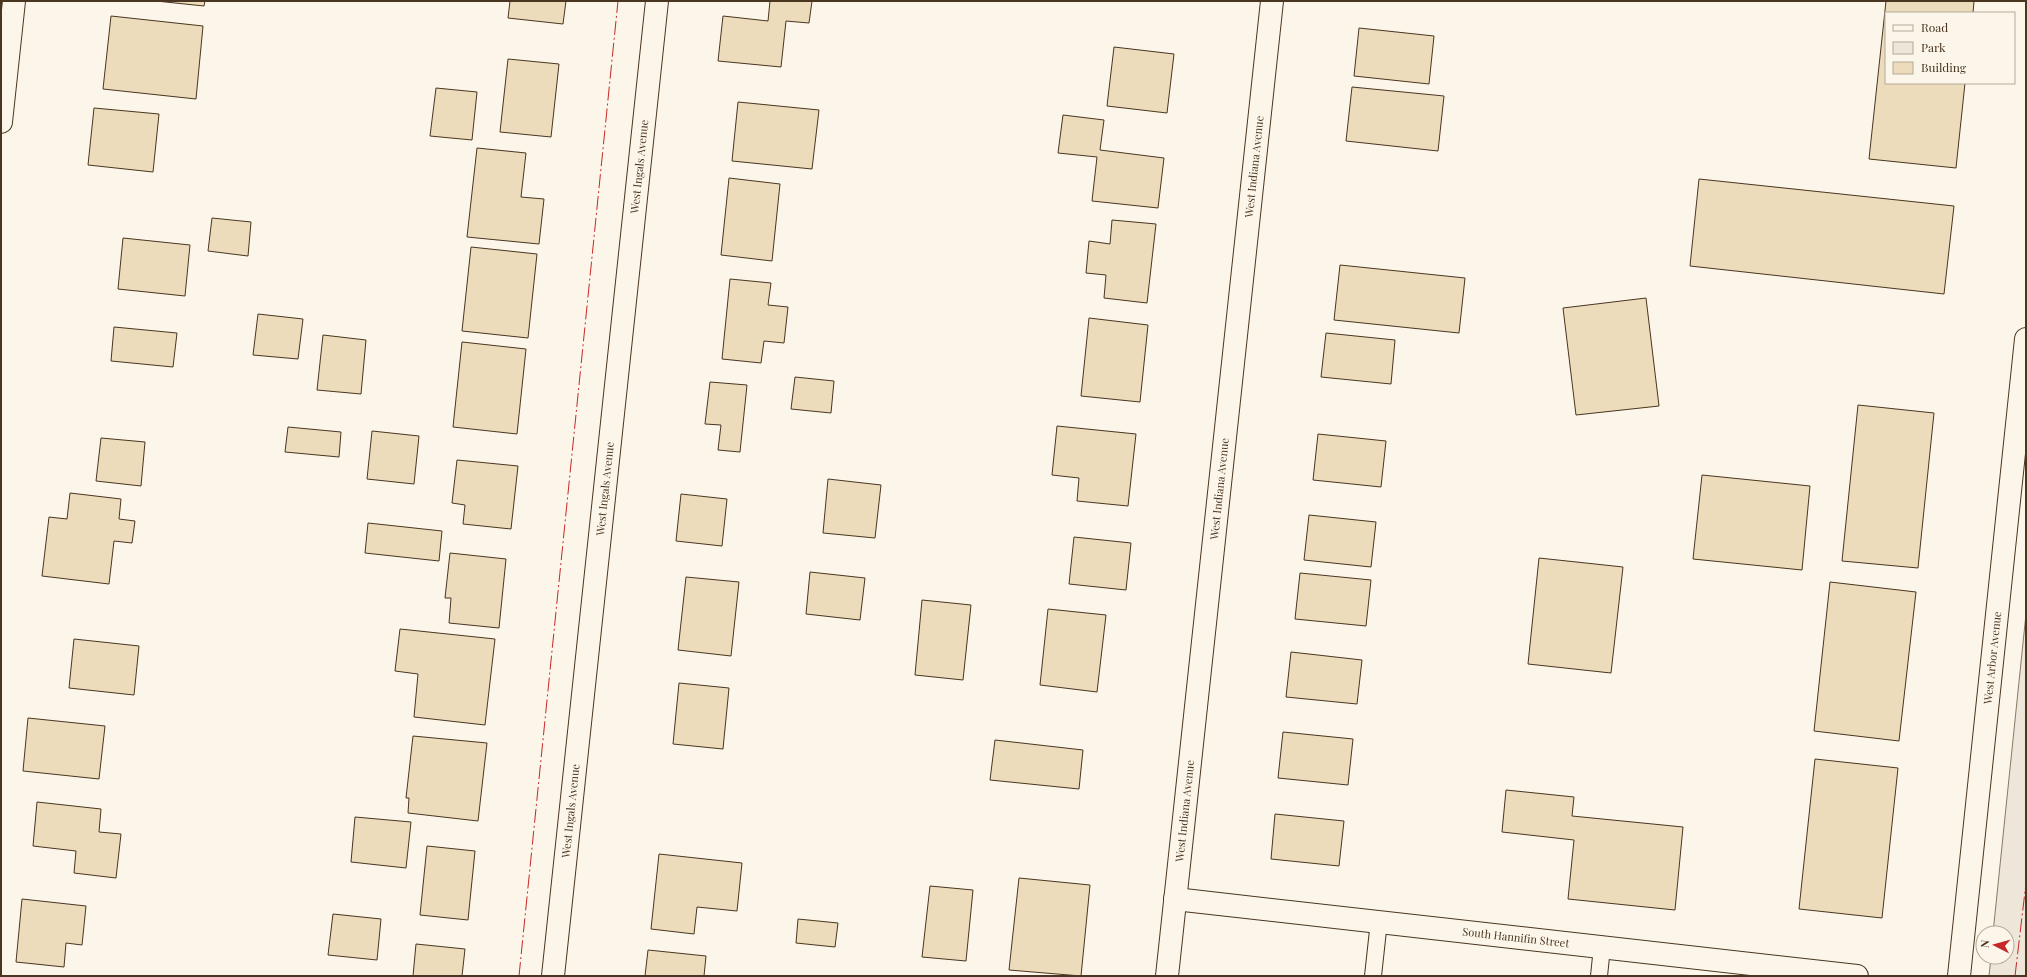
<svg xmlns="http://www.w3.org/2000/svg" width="2027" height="977" font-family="'Playfair Display',serif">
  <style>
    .green { fill: #ede6d9; stroke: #887966 }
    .building { fill: #ecdcbc; stroke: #4a3520 }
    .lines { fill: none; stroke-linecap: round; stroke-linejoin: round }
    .lane-casing { stroke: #4a3520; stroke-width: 18 }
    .street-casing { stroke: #4a3520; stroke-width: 24 }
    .secondary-casing { stroke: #4a3520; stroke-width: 24 }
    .lane { stroke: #fbf6e9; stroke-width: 16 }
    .street { stroke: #fbf6e9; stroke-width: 22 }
    .secondary { stroke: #fbf6e9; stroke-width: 22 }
    .power { stroke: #c62828; stroke-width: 1; stroke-dasharray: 14 3 2 3; stroke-linecap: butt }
    .labels { text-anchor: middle; stroke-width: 3; stroke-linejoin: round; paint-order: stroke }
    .street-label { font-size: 11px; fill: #4a3520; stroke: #fbf6e9 }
  </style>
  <rect width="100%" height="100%" fill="#fbf6e9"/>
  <path class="green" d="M 2026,614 L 2026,976 L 1989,976 L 1991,957 L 2007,957 L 2007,933 L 1993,933 Z"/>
  <path class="building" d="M 156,1 L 205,1 L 204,6 Z
    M 510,1 L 566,1 L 563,24 L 508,18 Z
    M 770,1 L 812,1 L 809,23 L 786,21 L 781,67 L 718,61 L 723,16 L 768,21 Z
    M 1886,1 L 1974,1 L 1973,13 L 1886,13 L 1886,83 L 1965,83 L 1956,168 L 1869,159 Z
    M 111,16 L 203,26 L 196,99 L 103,89 Z
    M 1359,28 L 1434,36 L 1429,84 L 1354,76 Z
    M 1114,47 L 1174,54 L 1167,113 L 1107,106 Z
    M 508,59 L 559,64 L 551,137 L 500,132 Z
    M 1352,87 L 1444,96 L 1438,151 L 1346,141 Z
    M 436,88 L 477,92 L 472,140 L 430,136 Z
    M 738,102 L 819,110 L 812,169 L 732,161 Z
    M 94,108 L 159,114 L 153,172 L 88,165 Z
    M 1063,115 L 1104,120 L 1100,150 L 1164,158 L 1158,208 L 1092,201 L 1097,157 L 1058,153 Z
    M 477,148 L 526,153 L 521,197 L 544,199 L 539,244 L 467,237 Z
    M 729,178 L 780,184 L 772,261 L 721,255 Z
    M 1699,179 L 1954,206 L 1944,294 L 1690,266 Z
    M 212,218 L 251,222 L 248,256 L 208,251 Z
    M 1112,220 L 1156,224 L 1147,303 L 1104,298 L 1106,275 L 1086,273 L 1089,241 L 1110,244 Z
    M 123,238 L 190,245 L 185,296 L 118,289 Z
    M 471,247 L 537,254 L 528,338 L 462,331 Z
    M 1340,265 L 1465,278 L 1459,333 L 1334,320 Z
    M 730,279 L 771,283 L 768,305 L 788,307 L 784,343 L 764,341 L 761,363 L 722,359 Z
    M 1646,298 L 1659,406 L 1576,415 L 1563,308 Z
    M 258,314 L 303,319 L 298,359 L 253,355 Z
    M 1089,318 L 1148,325 L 1140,402 L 1081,396 Z
    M 114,327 L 177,333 L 173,367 L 111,361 Z
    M 1326,333 L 1395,340 L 1391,384 L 1321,377 Z
    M 323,335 L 366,340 L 361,394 L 317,390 Z
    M 462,342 L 526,349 L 517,434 L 453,427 Z
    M 795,377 L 834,381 L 831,413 L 791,409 Z
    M 710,382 L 747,385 L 740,452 L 718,450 L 721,425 L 705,424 Z
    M 1858,405 L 1934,413 L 1918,568 L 1842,561 Z
    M 1057,426 L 1136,434 L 1128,506 L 1077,501 L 1079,478 L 1052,475 Z
    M 288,427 L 341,432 L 339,457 L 285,452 Z
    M 372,431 L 419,436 L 414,484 L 367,479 Z
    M 1318,434 L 1386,441 L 1381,487 L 1313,480 Z
    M 101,438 L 145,442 L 141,486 L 96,481 Z
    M 457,460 L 518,466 L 511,529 L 463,524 L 465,505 L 452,503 Z
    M 1702,475 L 1810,486 L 1802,570 L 1693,559 Z
    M 828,479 L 881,485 L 875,538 L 823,533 Z
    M 70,493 L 121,499 L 119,519 L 135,521 L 132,543 L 114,541 L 109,584 L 42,576 L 49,517 L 67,519 Z
    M 681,494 L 727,499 L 722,546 L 676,541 Z
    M 1309,515 L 1376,522 L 1371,567 L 1304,560 Z
    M 368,523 L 442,531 L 439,561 L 365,553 Z
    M 1074,537 L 1131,543 L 1126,590 L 1069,584 Z
    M 450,553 L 506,559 L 499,628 L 449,623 L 451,598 L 445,598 Z
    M 1539,558 L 1623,567 L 1611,673 L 1528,664 Z
    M 810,572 L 865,578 L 860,620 L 806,614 Z
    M 1300,573 L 1371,580 L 1366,626 L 1295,619 Z
    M 686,577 L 739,582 L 731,656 L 678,650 Z
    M 1830,582 L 1916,592 L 1899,741 L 1814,731 Z
    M 922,600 L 971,605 L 963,680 L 915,675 Z
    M 1048,609 L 1106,615 L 1097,692 L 1040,685 Z
    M 400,629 L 495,639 L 485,725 L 414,717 L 418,674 L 395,671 Z
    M 74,639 L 139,646 L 134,695 L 69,688 Z
    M 1291,652 L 1362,660 L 1357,704 L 1286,697 Z
    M 679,683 L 729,688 L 723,749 L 673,744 Z
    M 28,718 L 105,726 L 99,779 L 23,771 Z
    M 1283,732 L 1353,739 L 1348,785 L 1278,778 Z
    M 413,736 L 487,743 L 478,821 L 408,813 L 409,798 L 406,798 Z
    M 995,740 L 1083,750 L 1079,789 L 990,780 Z
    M 1815,759 L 1898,768 L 1882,918 L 1799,909 Z
    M 1506,790 L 1574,797 L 1572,816 L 1683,827 L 1675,910 L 1568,899 L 1574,840 L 1502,832 Z
    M 37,802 L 101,809 L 99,832 L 121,834 L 116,878 L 74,873 L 76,851 L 33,846 Z
    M 1275,814 L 1344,821 L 1339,866 L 1271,859 Z
    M 355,817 L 411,822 L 406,868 L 351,862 Z
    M 427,846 L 475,851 L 468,920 L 420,915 Z
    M 659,854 L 742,863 L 737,911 L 697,907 L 694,934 L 651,929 Z
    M 1019,878 L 1090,885 L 1081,976 L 1009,970 Z
    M 930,886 L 973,890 L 966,961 L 922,957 Z
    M 22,899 L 86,906 L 82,945 L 66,943 L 64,967 L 16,962 Z
    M 333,914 L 381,919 L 377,960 L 328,955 Z
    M 798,919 L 838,923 L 835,947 L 796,943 Z
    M 416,944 L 465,949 L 462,976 L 413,976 Z
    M 648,950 L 706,956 L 704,976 L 645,976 Z"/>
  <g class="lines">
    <g class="lane-casing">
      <path id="lane" d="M 1373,976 L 1379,921
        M 1599,976 L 1602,947"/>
    </g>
    <g class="street-casing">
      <g id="street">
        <path d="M 1,122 L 14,1"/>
        <path id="s1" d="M 1175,899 L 1857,976"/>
        <path id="s2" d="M 553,976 L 657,1"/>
        <path id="s3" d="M 1167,976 L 1272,1"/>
      </g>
    </g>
    <g class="secondary-casing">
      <g id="secondary">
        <path id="s4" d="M 1959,976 L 2026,339"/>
      </g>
    </g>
    <use href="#lane" class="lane"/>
    <use href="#street" class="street"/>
    <use href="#secondary" class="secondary"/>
    <path class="power" d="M 519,976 L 618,1
      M 2015,976 L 2026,883"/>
  </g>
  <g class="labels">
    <g class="street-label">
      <text dy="4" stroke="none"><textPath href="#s2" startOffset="814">West Ingals Avenue</textPath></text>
      <text dy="4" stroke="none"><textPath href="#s3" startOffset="814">West Indiana Avenue</textPath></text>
      <text dy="4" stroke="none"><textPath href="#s2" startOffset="490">West Ingals Avenue</textPath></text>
      <text dy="4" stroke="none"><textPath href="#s3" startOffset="490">West Indiana Avenue</textPath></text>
      <text dy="4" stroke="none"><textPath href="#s4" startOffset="320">West Arbor Avenue</textPath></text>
      <text dy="4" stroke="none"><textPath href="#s2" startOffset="166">West Ingals Avenue</textPath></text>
      <text dy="4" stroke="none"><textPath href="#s3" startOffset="166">West Indiana Avenue</textPath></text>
      <text dy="4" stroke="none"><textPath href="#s1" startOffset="343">South Hannifin Street</textPath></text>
    </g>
  </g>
  <rect width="2027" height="977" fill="none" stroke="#4a3520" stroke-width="4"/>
  <rect x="1885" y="12" width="130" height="72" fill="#fbf6e9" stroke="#b4a999"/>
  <rect x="1893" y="25" width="20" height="6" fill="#fbf6e9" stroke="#b4a999"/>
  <text x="1921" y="32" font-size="12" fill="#4a3520">Road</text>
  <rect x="1893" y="42" width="20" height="12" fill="#ede6d9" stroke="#b4a999"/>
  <text x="1921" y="52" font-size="12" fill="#4a3520">Park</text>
  <rect x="1893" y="62" width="20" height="12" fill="#ecdcbc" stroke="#b4a999"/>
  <text x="1921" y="72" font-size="12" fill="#4a3520">Building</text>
  <g transform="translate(1995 945) rotate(276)"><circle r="19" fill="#fbf6e9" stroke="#b4a999"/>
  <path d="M0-3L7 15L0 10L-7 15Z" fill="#c62828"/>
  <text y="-6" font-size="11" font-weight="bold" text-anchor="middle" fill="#4a3520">N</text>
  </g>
</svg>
